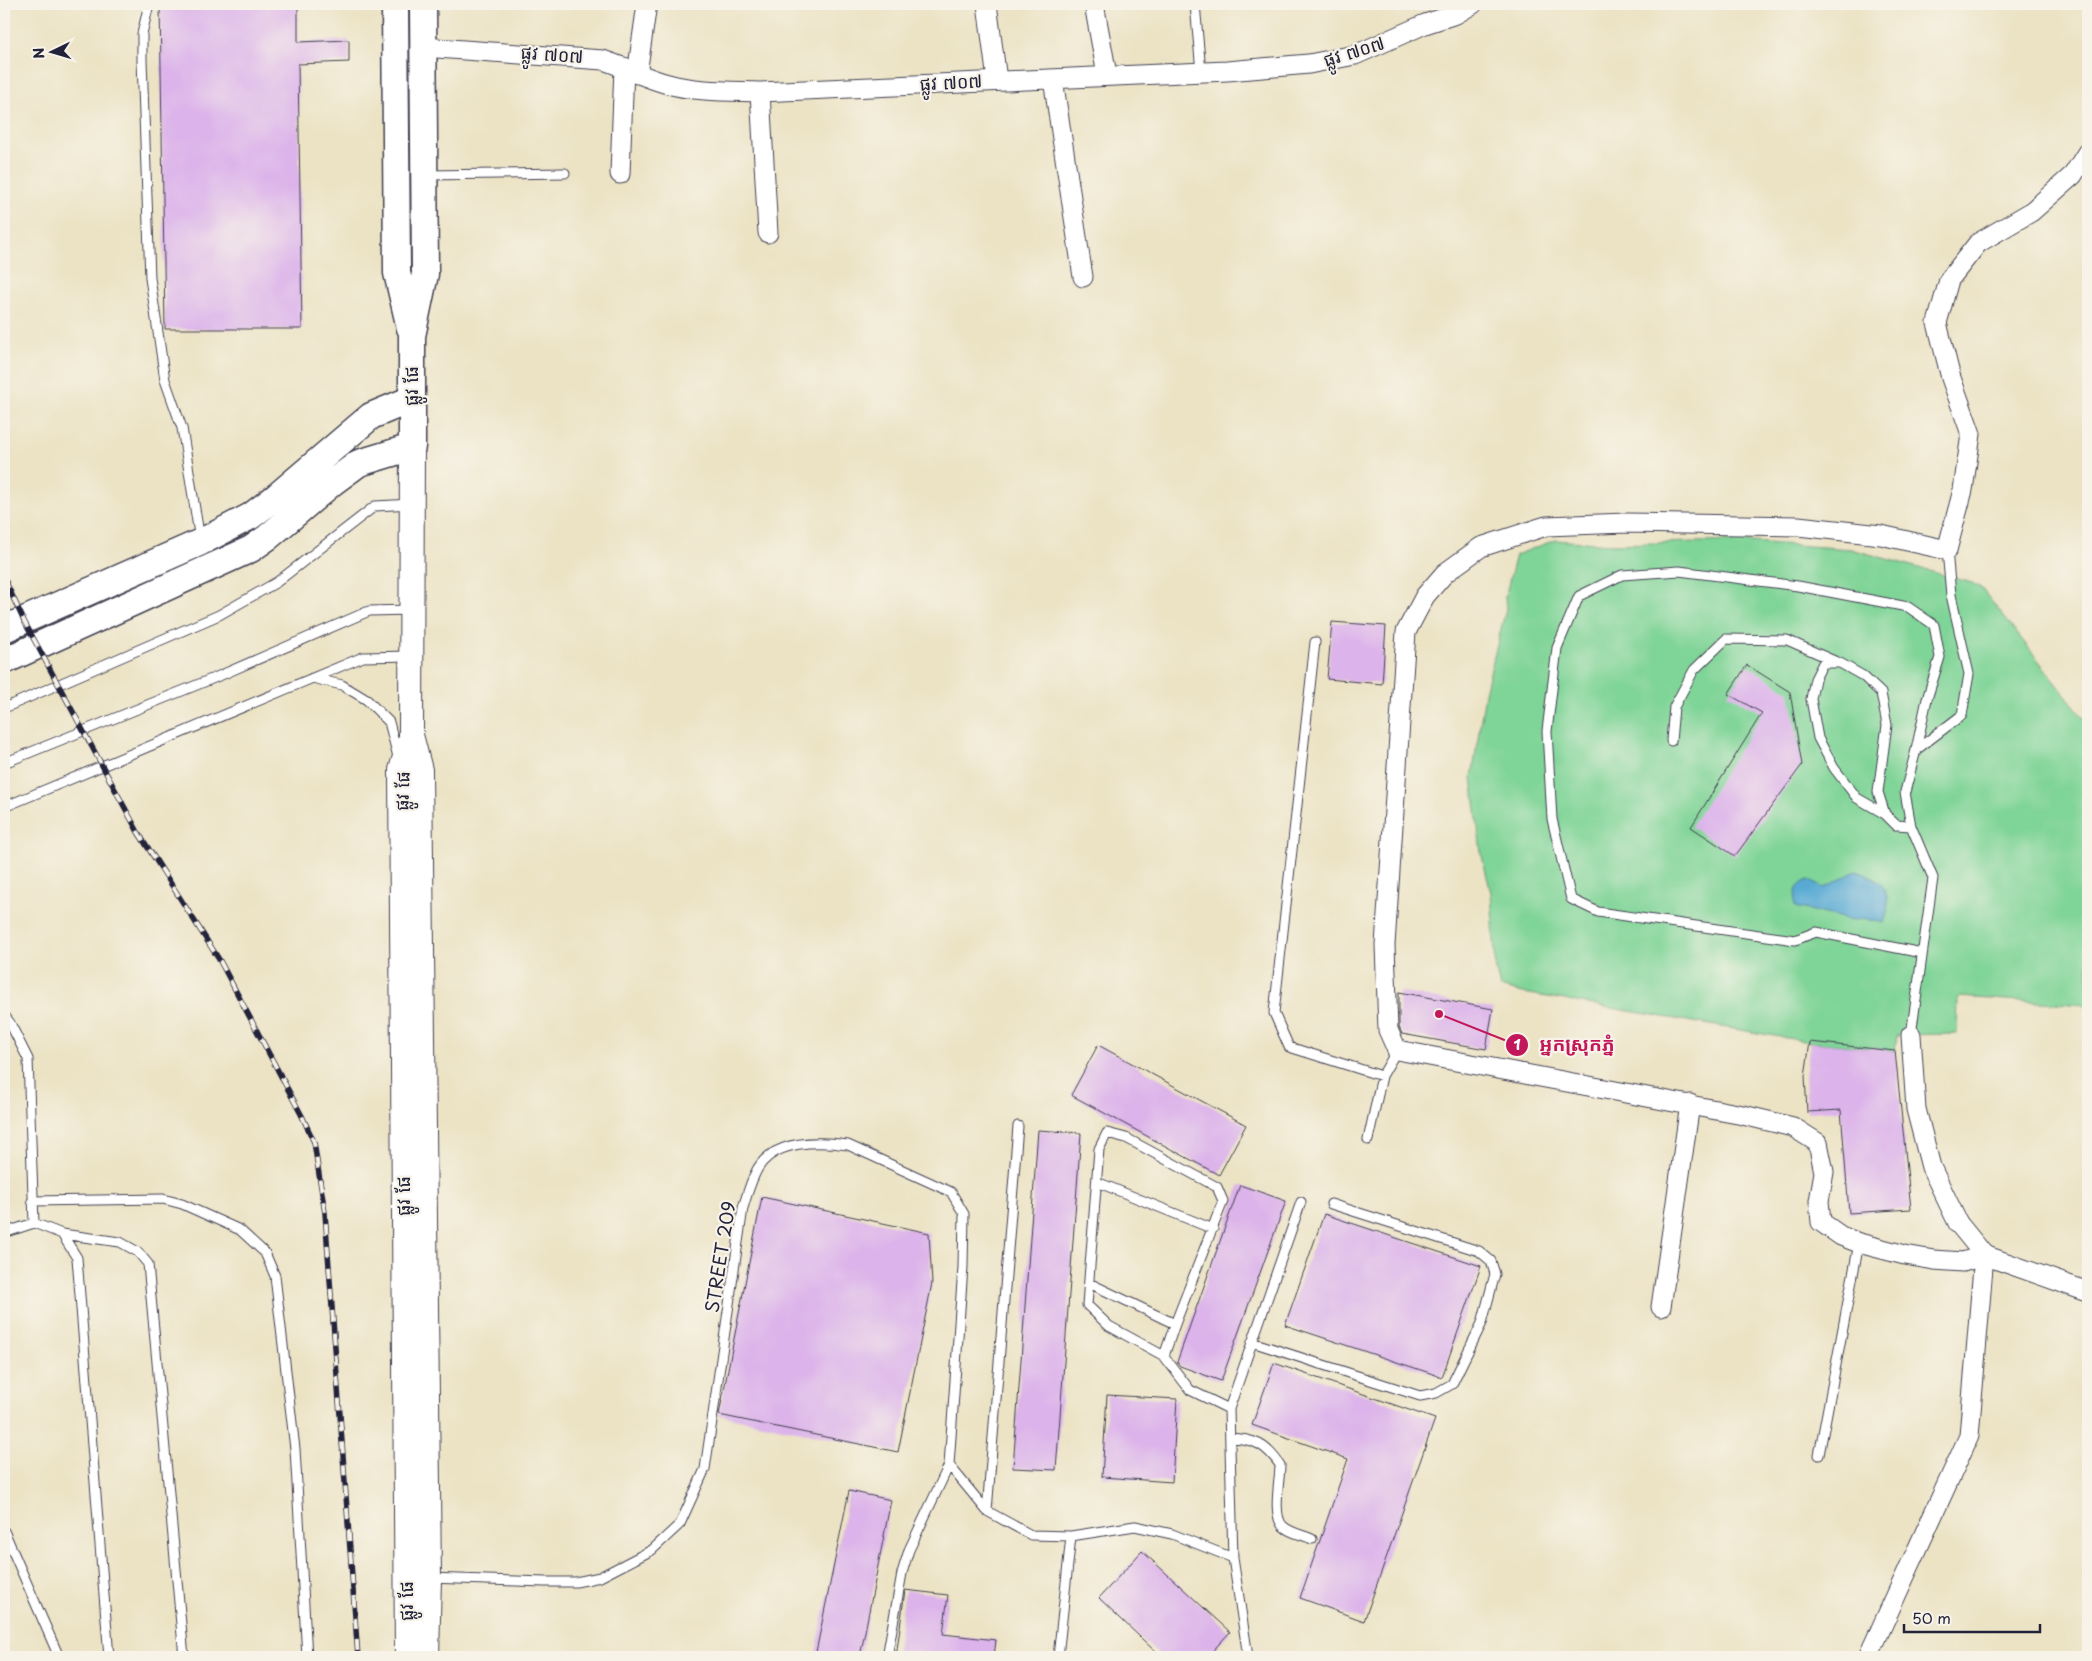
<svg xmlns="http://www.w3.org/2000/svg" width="2092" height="1661" font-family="'Playpen Sans','Noto Sans Khmer',sans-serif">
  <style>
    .green { fill: #7fd497; stroke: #507b69 }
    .water { fill: #59aad4; stroke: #3e6688 }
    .building { fill: #dcb3ea }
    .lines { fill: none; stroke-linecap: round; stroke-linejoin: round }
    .service-casing { stroke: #403f50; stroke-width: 11 }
    .minor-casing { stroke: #403f50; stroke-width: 21 }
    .tertiary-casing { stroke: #403f50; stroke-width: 26 }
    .secondary-casing { stroke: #403f50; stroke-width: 29 }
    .service { stroke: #fff; stroke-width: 9 }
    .minor { stroke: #fff; stroke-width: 19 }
    .tertiary { stroke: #fff; stroke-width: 24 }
    .secondary { stroke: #fff; stroke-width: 26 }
    .rail-casing { stroke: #22223b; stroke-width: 5.5 }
    .rail { stroke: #f7f3e8; stroke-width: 4; stroke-dasharray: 11; stroke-linecap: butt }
    .labels { text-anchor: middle; stroke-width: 4.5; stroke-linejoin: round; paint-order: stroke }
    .street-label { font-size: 18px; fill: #22223b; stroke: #f7f3e8 }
    .leader { fill: none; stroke: #c2185b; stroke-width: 2 }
    .callout-dot { fill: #c2185b; stroke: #f7f3e8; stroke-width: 2 }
    .mark-label { font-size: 15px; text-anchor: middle; font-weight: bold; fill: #fff }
    .callout-label { font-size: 19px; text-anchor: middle; font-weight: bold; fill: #c2185b; stroke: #f7f3e8; stroke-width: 4.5; stroke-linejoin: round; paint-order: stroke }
  </style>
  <rect width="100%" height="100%" fill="#f7f3e8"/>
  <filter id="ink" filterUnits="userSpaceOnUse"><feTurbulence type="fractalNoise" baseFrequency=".02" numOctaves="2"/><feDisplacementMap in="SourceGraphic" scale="10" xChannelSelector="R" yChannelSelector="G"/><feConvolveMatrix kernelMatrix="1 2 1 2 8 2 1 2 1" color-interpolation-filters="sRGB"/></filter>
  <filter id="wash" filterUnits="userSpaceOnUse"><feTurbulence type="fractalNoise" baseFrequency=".0096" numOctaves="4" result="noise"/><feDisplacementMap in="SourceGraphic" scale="20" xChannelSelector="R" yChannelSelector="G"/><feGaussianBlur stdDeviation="1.12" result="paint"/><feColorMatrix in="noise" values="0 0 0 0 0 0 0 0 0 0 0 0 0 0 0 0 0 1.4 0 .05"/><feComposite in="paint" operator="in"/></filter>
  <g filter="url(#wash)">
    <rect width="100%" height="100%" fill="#ece3c5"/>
    <path class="green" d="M 1555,540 L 1611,544 L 1739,541 L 1851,549 L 1972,583 L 1981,588 L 2088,723 L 2088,1005 L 1958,997 L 1957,1034 L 1897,1035 L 1895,1051 L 1810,1042 L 1518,992 L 1500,987 L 1496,971 L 1491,893 L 1481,852 L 1472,777 L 1485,693 L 1506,609 L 1505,597 L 1516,555 Z"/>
    <path class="water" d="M 1856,871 C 1885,879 1894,895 1884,923 L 1866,919 L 1853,920 L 1795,907 C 1794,893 1795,886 1808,880 L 1824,888 Z"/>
    <g id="blocks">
      <path class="building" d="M 160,4 L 298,4 L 298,42 L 349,40 L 349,62 L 298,64 L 302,329 L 165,329 Z
        M 1332,622 L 1386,626 L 1382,684 L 1327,679 Z
        M 1747,665 L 1790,692 L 1802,765 L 1735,856 L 1691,827 L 1762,713 L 1728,694 Z
        M 1399,992 L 1493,1009 L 1486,1049 L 1402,1034 L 1399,1027 Z
        M 1810,1042 L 1895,1051 L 1911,1209 L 1849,1213 L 1841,1110 L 1807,1112 L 1805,1076 Z
        M 1098,1045 L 1246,1125 L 1219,1175 L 1071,1095 Z
        M 1038,1130 L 1081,1133 L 1056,1470 L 1013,1468 Z
        M 1240,1185 L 1286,1201 L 1221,1381 L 1180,1366 L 1177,1362 Z
        M 762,1197 L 929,1233 L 932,1283 L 898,1452 L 719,1415 Z
        M 1324,1214 L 1481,1266 L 1442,1377 L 1285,1325 Z
        M 1274,1363 L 1435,1419 L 1364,1621 L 1300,1598 L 1348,1459 L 1252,1425 Z
        M 1107,1395 L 1177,1399 L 1172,1482 L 1102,1477 Z
        M 849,1491 L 891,1500 L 860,1657 L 815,1657 Z
        M 1142,1551 L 1230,1632 L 1207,1657 L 1161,1657 L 1099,1598 Z
        M 905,1590 L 948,1595 L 943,1634 L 996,1640 L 994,1657 L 896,1657 Z"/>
    </g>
  </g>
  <g filter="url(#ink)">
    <use href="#blocks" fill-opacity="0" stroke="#403f50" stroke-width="1"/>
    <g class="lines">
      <g class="service-casing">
        <path id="service" d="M 149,4 L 142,34 L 142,60 L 150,278 L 165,380 L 182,428 L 200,540
          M 1195,4 L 1201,72
          M 427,175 L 565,173
          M 1315,642 L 1274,1013 L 1289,1047 L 1382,1076
          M 312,678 L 342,685 L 367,700 L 389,722 L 398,757
          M 4,708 L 219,615 L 277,582 L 375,506 L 412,504
          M 1671,741 L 1674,707 L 1694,670 L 1726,639 L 1787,640 L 1837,662
          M 1916,750 L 1927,699 L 1940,657 L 1934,625 L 1908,607 L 1798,586 L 1679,571 L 1622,575 L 1579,596 L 1557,648 L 1547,731 L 1552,819 L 1571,899 L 1598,912 L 1795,940 L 1816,932 L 1922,953
          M 4,763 L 219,676 L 369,611 L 411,610
          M 4,807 L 363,657 L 411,656
          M 1885,814 L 1857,798 L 1834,768 L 1818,738 L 1811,699 L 1815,679 L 1823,663 L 1840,663 L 1863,676 L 1881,693 L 1887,725 L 1878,792 L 1885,814 L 1896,825 L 1911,826
          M 4,1015 L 10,1023 L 28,1059 L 34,1223
          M 1911,1035 L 1933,878 L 1911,826 L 1905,792 L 1916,750 L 1962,715 L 1969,674 L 1951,595 L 1947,550
          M 1368,1140 L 1382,1076 L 1397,1050
          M 1097,1182 L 1213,1229
          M 32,1201 L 163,1199 L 182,1204 L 240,1230 L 265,1253 L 275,1276 L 295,1449 L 307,1657
          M 4,1233 L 34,1223 L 62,1234 L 77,1258 L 109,1657
          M 62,1234 L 120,1242 L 138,1252 L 148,1264 L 184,1657
          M 1089,1283 L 1175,1324
          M 1252,1342 L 1420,1396 L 1436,1393 L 1452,1384 L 1482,1323 L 1495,1274 L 1491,1261 L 1479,1251 L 1331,1204
          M 1164,1356 L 1175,1324 L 1223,1201 L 1217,1187 L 1126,1138 L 1107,1133 L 1099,1149 L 1087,1305 L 1109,1326 L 1164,1356 L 1190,1390 L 1229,1409
          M 1230,1438 C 1254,1439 1266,1444 1280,1465 C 1280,1480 1272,1516 1283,1526 C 1290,1533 1303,1535 1312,1539
          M 1819,1455 L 1859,1243
          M 949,1465 L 987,1511 L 1031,1535 L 1071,1536 L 1135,1526 L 1172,1534 L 1233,1558
          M 987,1511 L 1018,1126
          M 4,1531 L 59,1657
          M 429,1578 L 545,1582 L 576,1582 L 600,1577 L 652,1550 L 680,1524 L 705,1469 L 743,1208 C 747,1194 751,1180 758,1168 C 776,1139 819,1141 848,1145 L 951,1192 L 964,1214 L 963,1267 L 949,1465 L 909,1550 L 902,1573 L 887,1657
          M 1058,1657 L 1071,1536
          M 1248,1657 L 1233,1558 L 1229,1409 L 1301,1202"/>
      </g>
      <g class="minor-casing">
        <path id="minor" d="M 987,4 L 997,80
          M 1094,4 L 1107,75
          M 423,47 L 603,60 C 625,67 645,78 668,84 C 697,92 729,91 760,92 L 1227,71 L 1309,64 L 1355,55 L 1425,24 L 1456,14 L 1473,4
          M 637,74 L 647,4
          M 1053,79 L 1083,277
          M 760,92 L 768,233
          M 620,174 L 624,67
          M 1911,1035 L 1916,1109 L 1931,1167 L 1958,1223 L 1984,1255 L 2088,1292
          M 1661,1307 L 1690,1104
          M 1868,1657 L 1969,1436 L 1984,1255 L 1963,1262 L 1934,1260 L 1905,1255 L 1859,1243 L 1841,1236 L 1821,1222 L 1819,1201 L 1824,1172 L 1818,1143 L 1793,1127 L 1743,1115 L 1397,1050 L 1388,1030 L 1385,945 L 1406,632 L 1425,596 L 1445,573 L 1481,547 L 1546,526 L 1627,523 L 1798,526 L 1881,535 L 1947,550 L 1963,490 L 1971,434 L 1951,378 L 1937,323 L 1949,280 L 1978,243 L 2031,212 L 2073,175 L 2088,151"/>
      </g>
      <g class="tertiary-casing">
        <path id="tertiary" d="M 412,447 L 411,735 L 420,770 L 429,1578 L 427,1657
          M 407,1657 L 401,770 L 411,737"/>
      </g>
      <g class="secondary-casing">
        <path id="secondary" d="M 395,4 L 397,273 L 410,328
          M 4,629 L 201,542 L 251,516 L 276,497 L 371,416 L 412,399
          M 4,661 L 251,549 L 268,537 L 333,482 L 359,463 L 412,447 L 412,336 L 425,274 L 423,4"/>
      </g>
      <use href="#service" class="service"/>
      <use href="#minor" class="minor"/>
      <use href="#tertiary" class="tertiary"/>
      <use href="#secondary" class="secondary"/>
      <g class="rail-casing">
        <path id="rail" d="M 4,578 L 24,621 L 138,832 L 220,961 L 302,1116 L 314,1142 L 325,1213 L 358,1657"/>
      </g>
      <use href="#rail" class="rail"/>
    </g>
  </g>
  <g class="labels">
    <g class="street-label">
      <text transform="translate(1354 52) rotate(-17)" y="6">ផ្លូវ ៧០៧</text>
      <text transform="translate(552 55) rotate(4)" y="6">ផ្លូវ ៧០៧</text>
      <text transform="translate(951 83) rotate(-3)" y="6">ផ្លូវ ៧០៧</text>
      <text transform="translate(412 386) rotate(-90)" y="6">ផ្លូវ ផែ</text>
      <text transform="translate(403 791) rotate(-88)" y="6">ផ្លូវ ផែ</text>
      <text transform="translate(404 1196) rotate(-90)" y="6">ផ្លូវ ផែ</text>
      <text transform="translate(721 1257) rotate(-81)" y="6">STREET 209</text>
      <text transform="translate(407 1601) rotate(-90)" y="6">ផ្លូវ ផែ</text>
    </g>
  </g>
  <path class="leader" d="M1439 1014L1517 1045"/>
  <g class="callout-dot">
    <circle cx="1439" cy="1014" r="5"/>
    <circle cx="1517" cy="1045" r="12"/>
  </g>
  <g class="mark-label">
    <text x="1517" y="1050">1</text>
  </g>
  <g class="callout-label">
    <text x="1577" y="1051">អ្នកស្រុកភ្នំ</text>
  </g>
  <rect width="2092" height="1661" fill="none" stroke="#f7f3e8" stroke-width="20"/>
  <g transform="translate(52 52) rotate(265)" stroke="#f7f3e8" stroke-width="4" paint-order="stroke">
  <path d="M0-4L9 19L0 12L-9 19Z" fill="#22223b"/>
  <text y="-8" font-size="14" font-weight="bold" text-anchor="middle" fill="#22223b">N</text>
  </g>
  <path d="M1904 1624v8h136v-8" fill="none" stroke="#22223b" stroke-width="2.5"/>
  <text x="1912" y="1624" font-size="15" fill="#22223b" stroke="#f7f3e8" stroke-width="4" paint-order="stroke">50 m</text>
</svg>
